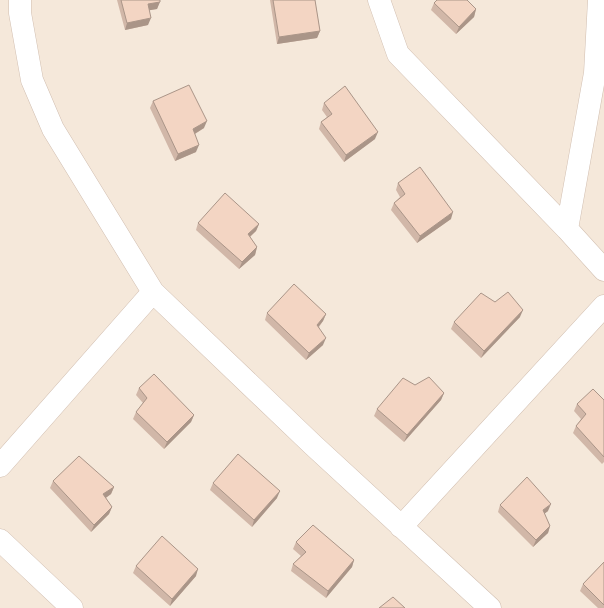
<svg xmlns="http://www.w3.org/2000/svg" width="604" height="608" font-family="'IBM Plex Sans',sans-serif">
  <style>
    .residential { fill: #f5e8da }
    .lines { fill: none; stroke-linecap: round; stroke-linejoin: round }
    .street-casing { stroke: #d1beb0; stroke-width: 23 }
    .street { stroke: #fff; stroke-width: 22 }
    .wall { fill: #d1b7a8 }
    .shaded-wall { fill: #aa9588 }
    .building { fill: #f3d5c3; stroke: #aa9588 }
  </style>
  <rect width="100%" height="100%" fill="#fdf6ec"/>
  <path class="residential" d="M 0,0 L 604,0 L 604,608 L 0,608 Z"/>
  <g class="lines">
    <g class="street-casing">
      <path id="street" d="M 20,0 L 20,13 L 32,80 L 53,129 L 153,292 L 313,445 L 490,608
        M 379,0 L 398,54 L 567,229 L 604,270
        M 567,229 L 595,73 L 599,0
        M 0,466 L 153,292
        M 401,527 L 604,306
        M 0,540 L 72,608"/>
    </g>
    <use href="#street" class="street"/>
  </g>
  <path class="wall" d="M 117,0 L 160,0 L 157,9 L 149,10 L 148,25 L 125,30 Z
    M 270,0 L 315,0 L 320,31 L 317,38 L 277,44 Z
    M 434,3 L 476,9 L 474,17 L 456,34 L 431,10 Z
    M 153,101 L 204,128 L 195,134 L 196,152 L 175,161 L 150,108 Z
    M 324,103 L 375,139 L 344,162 L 319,129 L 321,122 L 327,117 L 322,110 Z
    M 398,183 L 451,219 L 417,243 L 391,210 L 394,203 L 400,197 L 396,190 Z
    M 198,223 L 259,224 L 256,231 L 250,237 L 257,247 L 255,255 L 239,269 L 196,230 Z
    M 267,313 L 326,314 L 323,321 L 319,327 L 323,345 L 306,360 L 265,320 Z
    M 520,317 L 481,358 L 451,329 L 454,322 Z
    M 415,385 L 444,393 L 441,400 L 404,442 L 374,416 L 377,409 Z
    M 139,388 L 194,415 L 191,422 L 164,449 L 133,419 L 136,412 L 143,403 L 136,395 Z
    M 604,400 L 604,462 L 602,464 L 573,433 L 576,426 L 581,419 L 574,411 L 577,404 Z
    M 53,481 L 114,487 L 111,494 L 106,498 L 112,507 L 109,514 L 91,532 L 50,488 Z
    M 213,483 L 277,498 L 252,527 L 210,490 Z
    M 500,505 L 548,511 L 544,514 L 550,526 L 548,533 L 533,547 L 498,512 Z
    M 296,542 L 354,560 L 352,567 L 326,598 L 291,571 L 293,564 L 301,556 L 293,549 Z
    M 604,562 L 604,608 L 598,608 L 580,591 L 583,584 Z
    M 136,566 L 196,576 L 170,606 L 133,573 Z"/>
  <path class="shaded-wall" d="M 160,2 L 157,9 L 145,11 L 148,4 Z
    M 476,9 L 474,17 L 456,34 L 459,27 Z
    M 151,18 L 148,25 L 125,30 L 127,23 Z
    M 320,31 L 317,38 L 277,44 L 279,37 Z
    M 207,121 L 204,128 L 191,136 L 193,129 Z
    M 378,132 L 375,139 L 344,162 L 346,155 Z
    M 199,145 L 196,152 L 175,161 L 178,154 Z
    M 453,212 L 451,219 L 417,243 L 420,236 Z
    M 259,224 L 256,231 L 245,241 L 248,234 Z
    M 257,247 L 255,255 L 239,269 L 242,262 Z
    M 523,310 L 520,317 L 481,358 L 484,351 Z
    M 326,314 L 323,321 L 314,332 L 317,325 Z
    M 326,338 L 323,345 L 306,360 L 309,353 Z
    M 444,393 L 441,400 L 404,442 L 407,435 Z
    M 194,415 L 191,422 L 164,449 L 167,442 Z
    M 114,487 L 111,494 L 101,501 L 103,494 Z
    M 280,491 L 277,498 L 252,527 L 254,520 Z
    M 551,504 L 548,511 L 540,517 L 543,510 Z
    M 112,507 L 109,514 L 91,532 L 94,525 Z
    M 550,526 L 548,533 L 533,547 L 536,540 Z
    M 354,560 L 352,567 L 326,598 L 328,591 Z
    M 198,569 L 196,576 L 170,606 L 172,599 Z"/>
  <path class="building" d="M 121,0 L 160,0 L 160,2 L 148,4 L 151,18 L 127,23 Z
    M 273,0 L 315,0 L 320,31 L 279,37 Z
    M 437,0 L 467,0 L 476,9 L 459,27 L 434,3 Z
    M 189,85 L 207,121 L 193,129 L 199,145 L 178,154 L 153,101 Z
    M 345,86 L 378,132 L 346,155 L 321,122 L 332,114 L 324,103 Z
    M 420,167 L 453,212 L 420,236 L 394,203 L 405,194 L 398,183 Z
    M 225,193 L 259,224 L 248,234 L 257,247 L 242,262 L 198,223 Z
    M 294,284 L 326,314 L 317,325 L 326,338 L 309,353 L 267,313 Z
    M 508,292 L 523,310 L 484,351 L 454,322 L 481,293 L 495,302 Z
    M 154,374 L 194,415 L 167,442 L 136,412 L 147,398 L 139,388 Z
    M 429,377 L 444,393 L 407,435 L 377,409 L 403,378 L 415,385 Z
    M 593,389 L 604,400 L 604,457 L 576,426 L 586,414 L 577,404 Z
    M 238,454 L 280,491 L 254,520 L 213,483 Z
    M 79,456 L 114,487 L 103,494 L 112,507 L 94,525 L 53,481 Z
    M 527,477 L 551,504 L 543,510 L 550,526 L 536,540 L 500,505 Z
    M 313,525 L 354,560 L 328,591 L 293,564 L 306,552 L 296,542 Z
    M 162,536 L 198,569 L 172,599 L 136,566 Z
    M 604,562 L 604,605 L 583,584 Z
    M 393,597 L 405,608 L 379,608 Z"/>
</svg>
